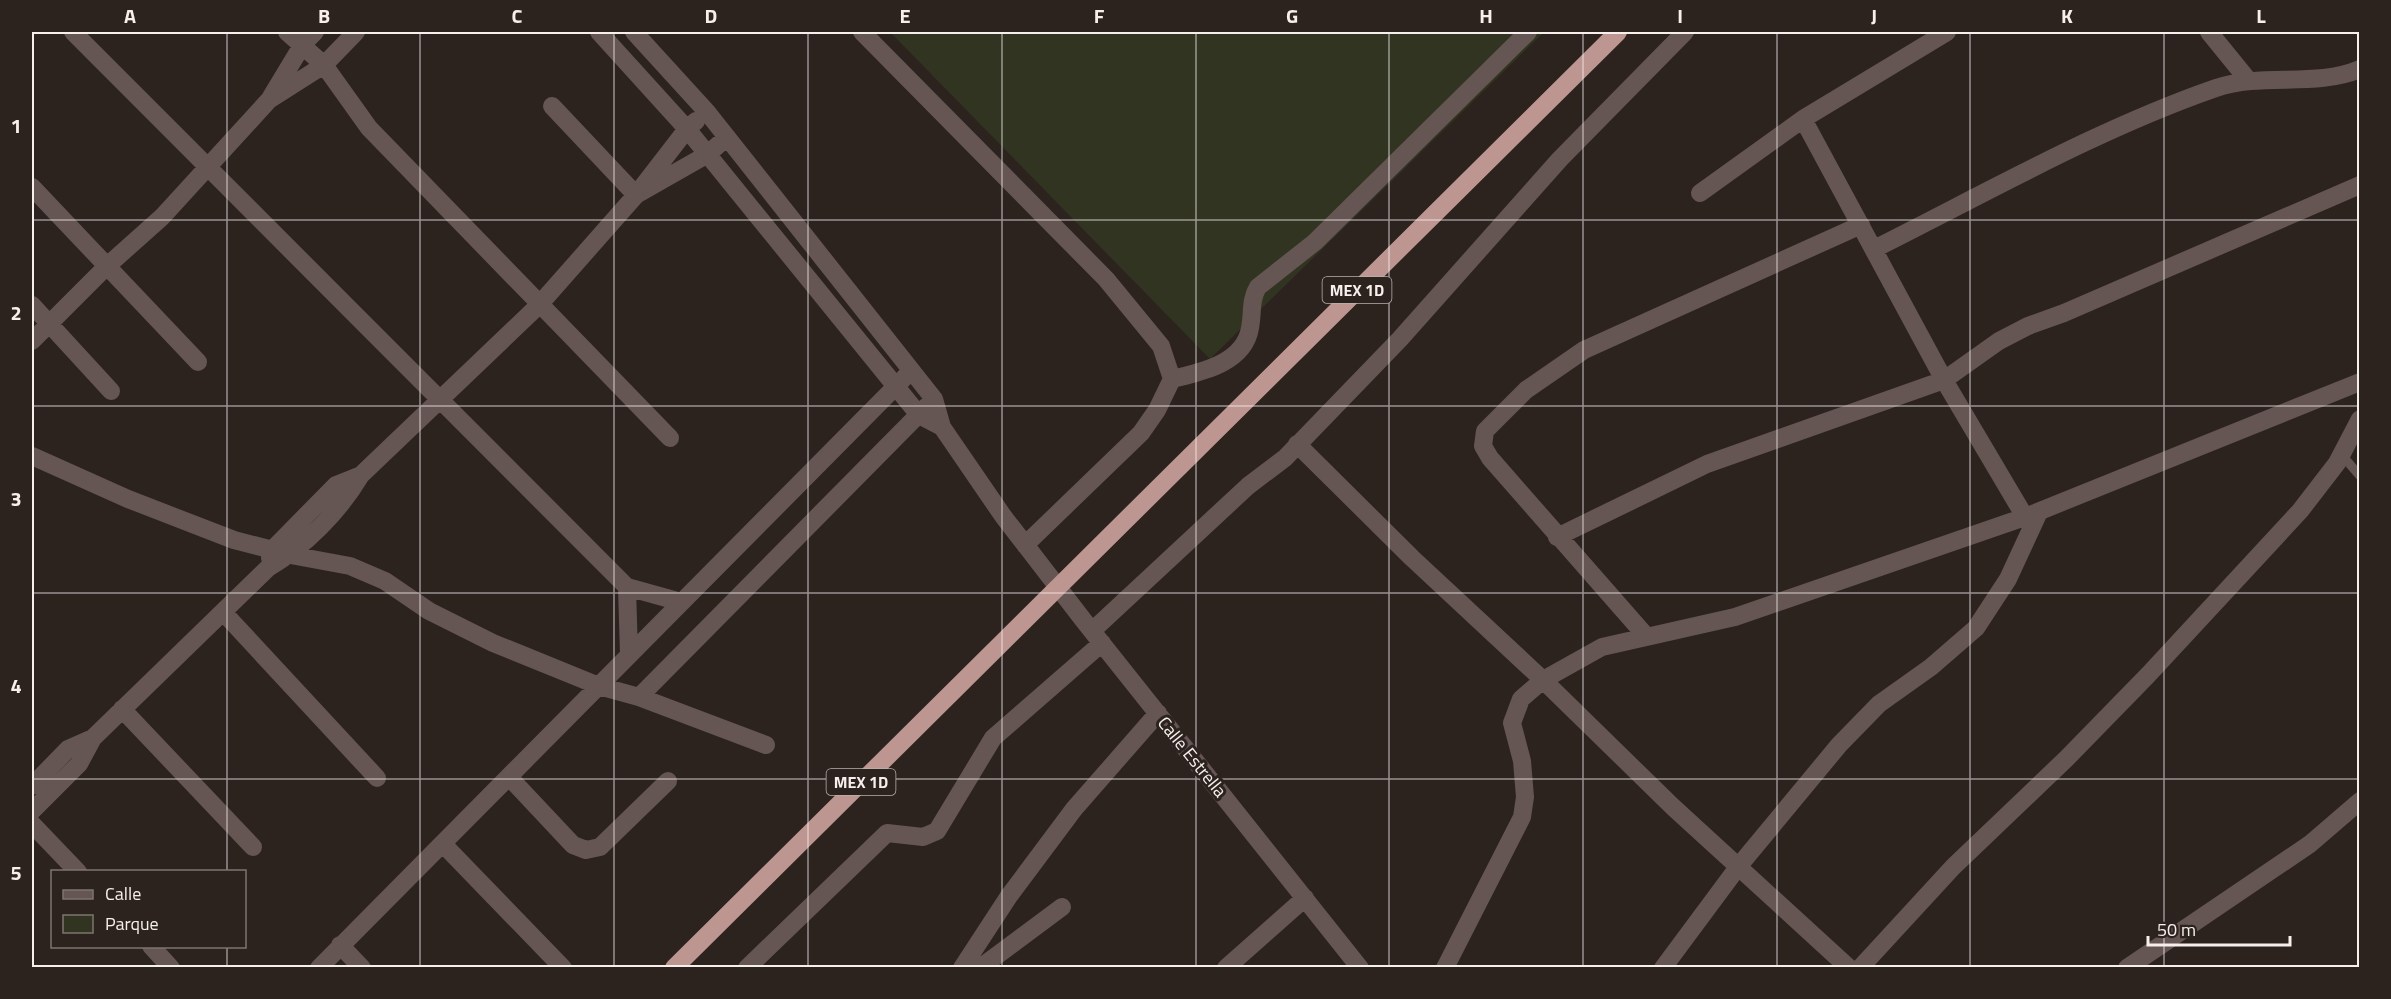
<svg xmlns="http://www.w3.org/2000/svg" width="2391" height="999" font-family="'Titillium Web',sans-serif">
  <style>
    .green { fill: #303421 }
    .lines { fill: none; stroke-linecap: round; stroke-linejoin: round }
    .service { stroke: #655553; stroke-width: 9 }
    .minor { stroke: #655553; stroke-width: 18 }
    .motorway { stroke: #be9691; stroke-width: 18 }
    .grid { fill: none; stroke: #f6efec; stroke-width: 1.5; stroke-opacity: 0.55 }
    .labels { text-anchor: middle; stroke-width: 6; stroke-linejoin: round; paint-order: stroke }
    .shield { fill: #2c231f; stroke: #b9b2ae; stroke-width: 1.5 }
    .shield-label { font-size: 16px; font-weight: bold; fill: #f6efec }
    .street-label { font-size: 18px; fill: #f6efec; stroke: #2c231f }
    .neatline { fill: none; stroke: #f6efec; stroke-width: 2 }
    .grid-label { font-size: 20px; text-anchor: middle; font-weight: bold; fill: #f6efec }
  </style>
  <rect width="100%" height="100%" fill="#2c231f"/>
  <path class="green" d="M 890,32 L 1544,32 L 1210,359 Z"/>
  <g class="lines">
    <path class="service" d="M 2341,454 L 2360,476"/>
    <path class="minor" d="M 73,32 L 627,587 L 681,602
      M 287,32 L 324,65 L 369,128 L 670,438
      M 599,32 L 687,129 L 919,415 L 942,427 L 1003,516 L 1084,621 L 1360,968
      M 634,32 L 707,112 L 934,399 L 942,427
      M 862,32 L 1106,279 L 1161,346 L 1172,379 L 1157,410 L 1141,433 L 1025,545
      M 2209,32 L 2248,80
      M 271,97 L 303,44 L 315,32
      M 552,106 L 636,195 L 687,129 L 696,121
      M 1803,119 L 1944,380 L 2025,517
      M 32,187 L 198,362
      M 1700,193 L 1803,119 L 1947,32
      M 1874,249 C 1986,193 2098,129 2216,88 C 2263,72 2315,88 2360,69
      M 32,305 L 111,391
      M 32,341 L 106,267 L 162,217 L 269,100 L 324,65 L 356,32
      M 1172,379 C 1200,372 1244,364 1250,328 C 1253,313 1250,300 1258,287 L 1315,242 L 1528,32
      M 1297,444 L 1412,558 L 1543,680 L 1673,807 L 1849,968
      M 32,456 L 128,499 L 234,540 L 296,556 L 350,566 L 385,581 L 429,611 L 493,643 L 599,686 L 639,697 L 766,745
      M 1557,537 L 1707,464 L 1944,380 L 1999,341 L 2028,326 L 2064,313 L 2360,185
      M 270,558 L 272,550 L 336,485 L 361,475
      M 627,587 L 629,655
      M 223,612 L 377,778
      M 1092,631 L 1248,486 L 1285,458 L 1400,339 L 1560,159 L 1685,32
      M 1646,636 L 1490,458 L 1483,446 L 1485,431 L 1526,390 L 1584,350 L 1861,225
      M 639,697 L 927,406
      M 122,709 L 253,847
      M 509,777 L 573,845 L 586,850 L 600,847 L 668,781
      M 32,786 L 68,749 L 93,738
      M 32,811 L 79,764 L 93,738 L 268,568 C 305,546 339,512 361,475 L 539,305 L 636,195 L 708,154 L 727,137
      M 32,824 L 78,872
      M 443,844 L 563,968
      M 340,945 L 362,968
      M 151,946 L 171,968
      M 319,968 L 911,371
      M 747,968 L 887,833 L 923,837 L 937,831 L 993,738 L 1102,643
      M 962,968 L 1009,896 L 1074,809 L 1158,713
      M 980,968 L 1062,907
      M 1226,968 L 1305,898
      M 1445,968 L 1522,817 L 1525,797 L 1522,761 L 1512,723 L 1521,699 L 1543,680 L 1602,647 L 1735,617 L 2025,517 L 2360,382
      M 1663,968 L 1738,867 L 1839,745 L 1879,704 L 1931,667 L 1976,628 L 2008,579 L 2039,512
      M 1860,968 L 1953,867 L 2066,759 L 2148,675 L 2300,511 L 2337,463 L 2360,419
      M 2127,968 L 2310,844 L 2360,801"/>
    <path class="motorway" d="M 674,968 L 1618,32"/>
  </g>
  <path class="grid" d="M 227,32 L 227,872M 420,32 L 420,968M 614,32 L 614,968M 808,32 L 808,968M 1002,32 L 1002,968M 1196,32 L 1196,968M 1389,32 L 1389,968M 1583,32 L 1583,968M 1777,32 L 1777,968M 1970,32 L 1970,968M 2164,32 L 2164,968M 32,220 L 2360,220M 32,406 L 2360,406M 32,593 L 2360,593M 32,779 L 2360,779M 227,946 L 227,968"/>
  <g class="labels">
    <g class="shield">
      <rect x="1322.5" y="277" width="69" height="26" rx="4.5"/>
      <rect x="826.5" y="769" width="69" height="26" rx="4.5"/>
    </g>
    <g class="shield-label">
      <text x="1357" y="296">MEX 1D</text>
      <text x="861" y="788">MEX 1D</text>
    </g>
    <g class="street-label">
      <text transform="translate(1192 757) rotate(51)" y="6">Calle Estrella</text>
    </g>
  </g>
  <rect width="2391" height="999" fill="none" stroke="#2c231f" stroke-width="66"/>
  <rect x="51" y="870" width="195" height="78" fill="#2c231f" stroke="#7d7571" stroke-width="1.5"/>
  <rect x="63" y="890" width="30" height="9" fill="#655553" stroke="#7d7571" stroke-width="1.5"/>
  <text x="105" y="900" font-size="18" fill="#f6efec">Calle</text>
  <rect x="63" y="915" width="30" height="18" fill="#303421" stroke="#7d7571" stroke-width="1.5"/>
  <text x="105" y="930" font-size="18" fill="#f6efec">Parque</text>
  <path d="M2148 936v9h142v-9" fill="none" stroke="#f6efec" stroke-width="3"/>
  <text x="2157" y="936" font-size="18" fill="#f6efec" stroke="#2c231f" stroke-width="4.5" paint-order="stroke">50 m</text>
  <rect x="33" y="33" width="2325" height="933" class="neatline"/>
  <g class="grid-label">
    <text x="130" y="23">A</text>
    <text x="324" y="23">B</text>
    <text x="517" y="23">C</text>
    <text x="711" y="23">D</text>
    <text x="905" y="23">E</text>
    <text x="1099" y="23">F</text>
    <text x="1292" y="23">G</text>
    <text x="1486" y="23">H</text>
    <text x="1680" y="23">I</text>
    <text x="1874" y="23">J</text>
    <text x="2067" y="23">K</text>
    <text x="2261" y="23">L</text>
    <text x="16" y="133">1</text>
    <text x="16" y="320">2</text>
    <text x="16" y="506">3</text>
    <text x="16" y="693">4</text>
    <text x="16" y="880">5</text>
  </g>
</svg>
